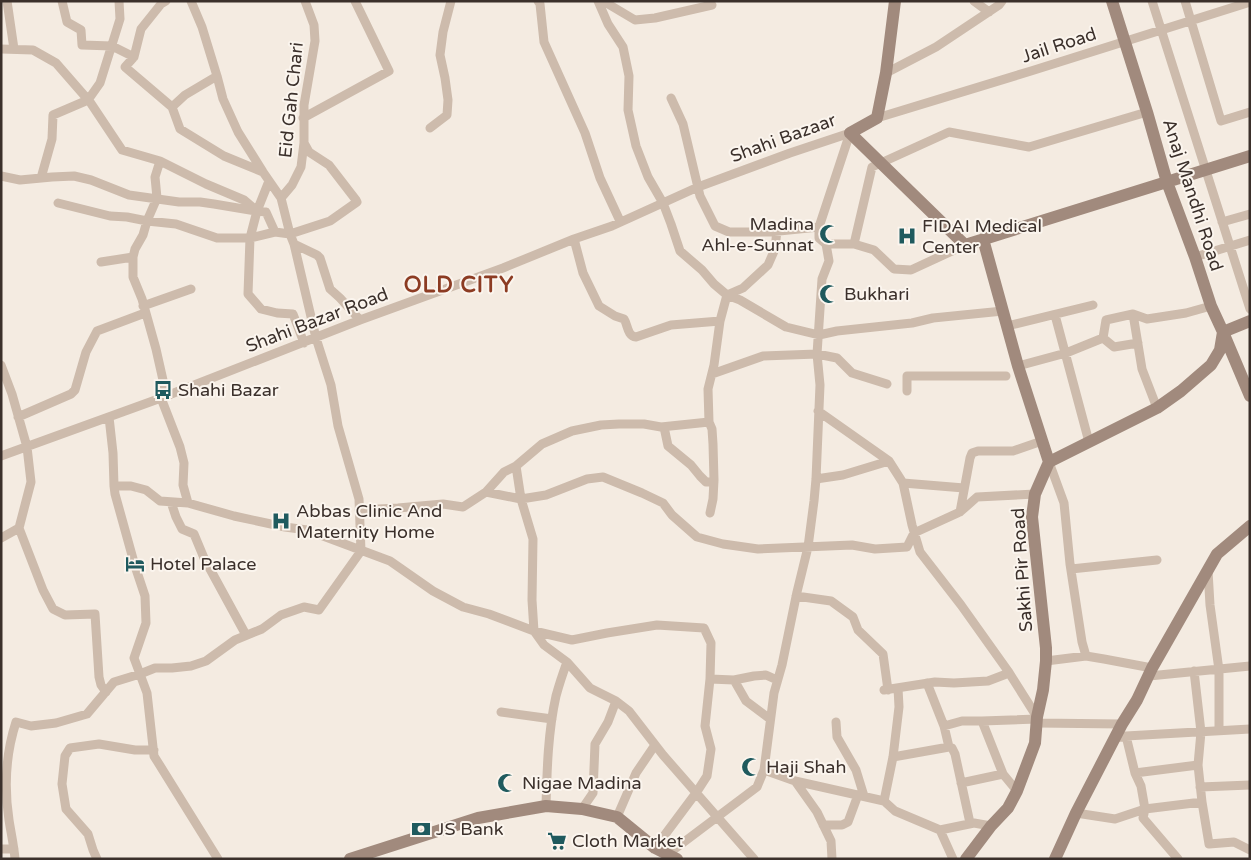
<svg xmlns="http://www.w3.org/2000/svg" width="1251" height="860" font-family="'Varela Round',sans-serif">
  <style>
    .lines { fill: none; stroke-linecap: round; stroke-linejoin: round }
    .street { stroke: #cdbbac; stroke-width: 9 }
    .secondary { stroke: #a18a7d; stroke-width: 12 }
    .labels { text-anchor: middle; stroke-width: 4; stroke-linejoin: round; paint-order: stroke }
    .street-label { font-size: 18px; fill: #3b302b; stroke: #fbf5ee }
    .poi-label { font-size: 18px; fill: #3b302b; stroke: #fbf5ee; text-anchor: start }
    .district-label { font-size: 22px; font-weight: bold; letter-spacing: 1px; fill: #8c3b22; stroke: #fbf5ee }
  </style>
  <rect width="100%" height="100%" fill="#f4ebe1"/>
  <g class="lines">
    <path class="street" d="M 7,1 L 14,49
      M 62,1 L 67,22 L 81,30 L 82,45 L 112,46 L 134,57
      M 166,1 L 161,4 L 141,29 L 134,57 L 125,67 L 172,107 L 180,129 L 224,156 L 263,172
      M 538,1 L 540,4 L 544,42 L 585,133 L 600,178 L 620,221
      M 598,1 L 608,24 L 623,47 L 629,76 L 628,110 L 636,146 L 648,177 L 663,203 L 671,224 L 680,251 L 702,270 L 714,284 L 727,295 L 740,300 L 786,327 L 819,335 L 837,331 L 912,323 L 933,318 L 1003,311
      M 603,1 L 635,20 L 655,18 L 712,5
      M 974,1 L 989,12
      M 1152,1 L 1250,309
      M 1185,1 L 1221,121 L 1250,112
      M 1,49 L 33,50 L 56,63 L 90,102 L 122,150 L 160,161 L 206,184 L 244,200 L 257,211 L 266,212 L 275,232 L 290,234 L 330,221 L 357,202 L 356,200 L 329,165 L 309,152 L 304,143
      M 886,73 L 936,47 L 999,5 L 1002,1
      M 671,98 L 683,124 L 700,196 L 715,226 L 729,232 L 769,232 L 819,227
      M 172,107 L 185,95 L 217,76
      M 303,118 L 389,71 L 355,1
      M 877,118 L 1031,71 L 1250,2
      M 430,128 L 447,115 L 448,100 L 445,78 L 440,55 L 443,32 L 451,1
      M 160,161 L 155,177 L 157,198 L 147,221 L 143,235 L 135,249 L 133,257 L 133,277 L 142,299 L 156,349 L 165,389 L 161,398 L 180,447 L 184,463 L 183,485 L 188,503
      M 1,176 L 20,180 L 52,177 L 74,176 L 91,180 L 129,195 L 179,202 L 200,202 L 214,204 L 256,211
      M 41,178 L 52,139 L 53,115 L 88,100 L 100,83 L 120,19 L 119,1
      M 269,181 L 257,211 L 250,238 L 248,294 L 261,309 L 277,313 L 293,314 L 304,343
      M 281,198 L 292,185 L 301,167 L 304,143 L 304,105 L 315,41 L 314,25 L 305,1
      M 58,203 L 110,216 L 127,217 L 147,221 L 176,224 L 217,238 L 250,238 L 275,232
      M 1222,222 L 1250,214
      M 574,239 L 583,273 L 599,306 L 615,316 L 624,319 C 628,325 627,336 636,337 L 671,325 L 720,321
      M 294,244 L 317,255 L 320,258 L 330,289 L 340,298 L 360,320
      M 826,244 L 854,244
      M 965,245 L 911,270 L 894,269 L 874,250 L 854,244 L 872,167 L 949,132 L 1029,147 L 1147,112
      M 1195,257 L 1250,240
      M 101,262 L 133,257
      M 727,295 L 743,288 L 768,265 L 775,249 L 777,230
      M 143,306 L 191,289
      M 1133,314 L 1142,369 L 1157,408
      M 1055,315 L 1089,442
      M 1007,326 L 1093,305
      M 1103,338 L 1114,347 L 1138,343
      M 1,365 L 12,394 L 27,447 L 31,482 L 19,528 L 1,538
      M 1018,366 L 1066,353 L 1103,338 L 1106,320 L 1133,314 L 1147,319 L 1186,313 L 1211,306
      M 712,374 L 763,356 L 817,354 L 837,358 L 852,373 L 887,384
      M 907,391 L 907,376 L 1006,376
      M 818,411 L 889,461 L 903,483 L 912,525 L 920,552 L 961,605 L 1008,671 L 1037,717
      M 18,417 L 71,394 L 75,390 L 86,352 L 97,331 L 145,313
      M 109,417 L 113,453 L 114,486 L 115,494 L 135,566 L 145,596 L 146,623 L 134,658 L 147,693 L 154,756 L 218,859
      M 664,427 L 668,446 L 691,465 L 700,476 L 706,482 L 714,482
      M 1,456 L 161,398 L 360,320 L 503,268 L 574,239 L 612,226 L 698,187 L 790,153 L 850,133
      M 1049,462 L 1064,503 L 1070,564 L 1082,642 L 1086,656
      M 516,466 L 521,499 L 533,539 L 532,600 L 534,631 L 544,645 L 567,662 L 590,688 L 616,701 L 629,711 L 663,755 L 754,859
      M 816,479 L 843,475 L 889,461
      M 903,483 L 964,488
      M 114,486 L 131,486 L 146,490 L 160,501 L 188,503 L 234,516 L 285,527 L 307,530 L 390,561 L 433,591 L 463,607 L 489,614 L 534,631 L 572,640 L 607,633 L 657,625 L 704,628 L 711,643 L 710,679 L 705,726 L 711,749 L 707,776 L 696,793 L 655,848
      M 486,492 L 504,472 L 516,466 L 542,444 L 572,431 L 601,425 L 619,424 L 644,424 L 661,427 L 709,422
      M 171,502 L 176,517 L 182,529 L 194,534 L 204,558 L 246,635
      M 359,510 L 398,508 L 443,504 L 463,507 L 486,492 L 521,499 L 546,495 L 587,479 L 603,477 L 642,493 L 663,503 L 672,515 L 697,537 L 723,544 L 758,549 L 852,545 L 875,549 L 907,547 L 914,533 L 960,512 L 977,497 L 1035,494
      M 960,512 L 970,458 L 972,453 L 978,451 L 1013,451 L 1042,441
      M 710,513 L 713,499 L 714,480 L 713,444 L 712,429 L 709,422 L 708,389 L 714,365 L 720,321 L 727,295
      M 19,528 L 43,590 L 53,609 L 65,615 L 95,614 L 99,677 L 101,685 L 106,692
      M 1071,569 L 1157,560
      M 1208,571 L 1210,605 L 1219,670 L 1219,730
      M 796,596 L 831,601 L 853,617 L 858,630 L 883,654 L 888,690
      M 1046,661 L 1086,656 L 1104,659 L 1152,668
      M 1194,671 L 1201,732 L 1198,765 L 1202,802 L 1209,844 L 1234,842 L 1250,850
      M 1149,676 L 1250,666
      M 710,679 L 734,680 L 754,676 L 766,675 L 777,680
      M 734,680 L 746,701 L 770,719
      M 927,683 L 944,726 L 949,747
      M 884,690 L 935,682 L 954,683 L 988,681 L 1009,673
      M 501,712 L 552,719
      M 982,721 L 1003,774 L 1017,791
      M 836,722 L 837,737 L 856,770 L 864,796
      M 1037,723 L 1122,724
      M 944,726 L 962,721 L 982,721 L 1037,719
      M 1126,736 L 1250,729
      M 1115,738 L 1126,736 L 1135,773 L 1141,786 L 1145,809 L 1143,818 L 1178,859
      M 893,757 L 949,747 L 952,748 L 955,754 L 970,823
      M 764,770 L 774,693 L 782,665 L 797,592 L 808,547 L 814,501 L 816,479 L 820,385 L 817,354 L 822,279 L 829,261 L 826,244 L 819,238 L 819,227 L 850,133
      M 1135,773 L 1198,765
      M 795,781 L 817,812 L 831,841 L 832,859
      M 961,783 L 1003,774
      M 1200,787 L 1250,785
      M 884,801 L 893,757 L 899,707 L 898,688
      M 546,806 C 547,769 548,732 556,696 C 559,685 563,673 567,662
      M 582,809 L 593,793 L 595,744 L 608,722 L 616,701
      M 1076,813 L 1115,819 L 1145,809 L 1202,802
      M 617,817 L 636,773 L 655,745
      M 823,825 L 842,825 L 848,822 L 858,795
      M 940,830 L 974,823 L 991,826
      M 1,849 L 14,849
      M 668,854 L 757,787 L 764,770 L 795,781 L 884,801 L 895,811 L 940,830 L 953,859
      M 15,859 C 14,846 11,833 9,820 C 4,787 6,753 16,722 L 31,726 L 56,723 L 87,714 L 114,682 L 140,674 L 155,668 L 172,668 L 191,666 L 206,661 L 235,640 L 262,629 L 281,615 L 304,607 L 319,610 L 361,551 L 359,499 L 338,426 L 331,385 L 316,338 L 294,244 L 290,234 L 281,198 L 263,172 L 238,132 L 223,99 L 217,76 L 202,27 L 191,1
      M 97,859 L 93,850 L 88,834 L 66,809 L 62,784 L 65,756 L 70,748 L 99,744 L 135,750 L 154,750"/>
    <path class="secondary" d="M 895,1 L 886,73 L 877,118 L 850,133 L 965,245 L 1250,156
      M 1112,1 L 1147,112 L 1167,182 L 1195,257 L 1211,306 L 1223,332 L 1250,396
      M 1049,462 L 1157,408 L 1181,391 L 1211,365 L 1220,350 L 1223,332 L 1250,321
      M 350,859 L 478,818 L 546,806 L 582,809 L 617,817 L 655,848 L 677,859
      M 966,859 L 991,826 L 1008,808 L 1017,791 L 1035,743 L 1037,717 L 1043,690 L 1046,661 L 1046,648 L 1032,517 L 1035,494 L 1049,462 L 1018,366 L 983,239
      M 1055,859 L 1076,813 L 1122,724 L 1137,700 L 1152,668 L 1217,554 L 1250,526"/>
  </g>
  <defs>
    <g id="mosque-bare" transform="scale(1.5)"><path d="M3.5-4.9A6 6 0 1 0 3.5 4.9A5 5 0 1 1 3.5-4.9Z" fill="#1f5a5e" stroke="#fbf5ee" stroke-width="2.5" paint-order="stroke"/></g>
    <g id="hospital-bare" transform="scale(1.5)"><path d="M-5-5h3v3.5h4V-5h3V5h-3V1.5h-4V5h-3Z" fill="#1f5a5e" stroke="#fbf5ee" stroke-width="2.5" paint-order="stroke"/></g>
    <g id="bus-bare" transform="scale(1.5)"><path d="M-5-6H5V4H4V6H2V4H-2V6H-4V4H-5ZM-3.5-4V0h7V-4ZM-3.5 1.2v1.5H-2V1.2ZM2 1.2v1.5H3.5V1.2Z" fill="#1f5a5e" stroke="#fbf5ee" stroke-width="2.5" paint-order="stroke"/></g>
    <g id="hotel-bare" transform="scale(1.5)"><path d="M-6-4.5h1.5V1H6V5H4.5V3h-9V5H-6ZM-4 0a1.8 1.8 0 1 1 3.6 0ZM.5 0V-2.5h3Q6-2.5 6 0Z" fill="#1f5a5e" stroke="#fbf5ee" stroke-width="2.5" paint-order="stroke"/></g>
    <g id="bank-bare" transform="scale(1.5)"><path d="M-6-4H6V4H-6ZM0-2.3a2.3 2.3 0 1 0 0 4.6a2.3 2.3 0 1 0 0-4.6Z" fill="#1f5a5e" stroke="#fbf5ee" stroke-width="2.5" paint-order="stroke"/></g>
    <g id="supermarket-bare" transform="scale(1.5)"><path d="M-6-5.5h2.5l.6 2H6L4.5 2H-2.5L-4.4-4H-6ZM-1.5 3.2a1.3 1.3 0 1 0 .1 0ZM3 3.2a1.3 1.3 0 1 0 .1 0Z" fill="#1f5a5e" stroke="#fbf5ee" stroke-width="2.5" paint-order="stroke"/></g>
  </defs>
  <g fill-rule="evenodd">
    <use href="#mosque-bare" x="829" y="234"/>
    <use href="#hospital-bare" x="907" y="236"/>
    <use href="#mosque-bare" x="829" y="294"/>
    <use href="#bus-bare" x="163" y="390"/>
    <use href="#hospital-bare" x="281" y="521"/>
    <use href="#hotel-bare" x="135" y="564"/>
    <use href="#mosque-bare" x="751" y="767"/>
    <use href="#mosque-bare" x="507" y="783"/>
    <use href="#bank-bare" x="421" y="829"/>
    <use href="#supermarket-bare" x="557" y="841"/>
  </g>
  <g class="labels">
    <g class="street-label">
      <text transform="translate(1059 45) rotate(-18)" y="6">Jail Road</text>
      <text transform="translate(291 100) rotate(-84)" y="6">Eid Gah Chari</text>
      <text transform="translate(783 138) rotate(-20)" y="6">Shahi Bazaar</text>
      <text transform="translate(1193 195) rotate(72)" y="6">Anaj Mandhi Road</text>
      <text transform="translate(317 320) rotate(-21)" y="6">Shahi Bazar Road</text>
      <text transform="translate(1022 570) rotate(-94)" y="6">Sakhi Pir Road</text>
    </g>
    <g class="poi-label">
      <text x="814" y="230" text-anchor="end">Madina<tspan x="814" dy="21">Ahl-e-Sunnat</tspan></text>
      <text x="922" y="232">FIDAI Medical<tspan x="922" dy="21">Center</tspan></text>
      <text x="844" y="300">Bukhari</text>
      <text x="178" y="396">Shahi Bazar</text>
      <text x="296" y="517">Abbas Clinic And<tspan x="296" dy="21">Maternity Home</tspan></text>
      <text x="150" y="570">Hotel Palace</text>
      <text x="766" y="773">Haji Shah</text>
      <text x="522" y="789">Nigae Madina</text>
      <text x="436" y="835">JS Bank</text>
      <text x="572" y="847">Cloth Market</text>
    </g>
    <g class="district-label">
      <text x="459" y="292">OLD CITY</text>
    </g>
  </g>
  <rect width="1251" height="860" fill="none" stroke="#3b302b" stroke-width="5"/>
</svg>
